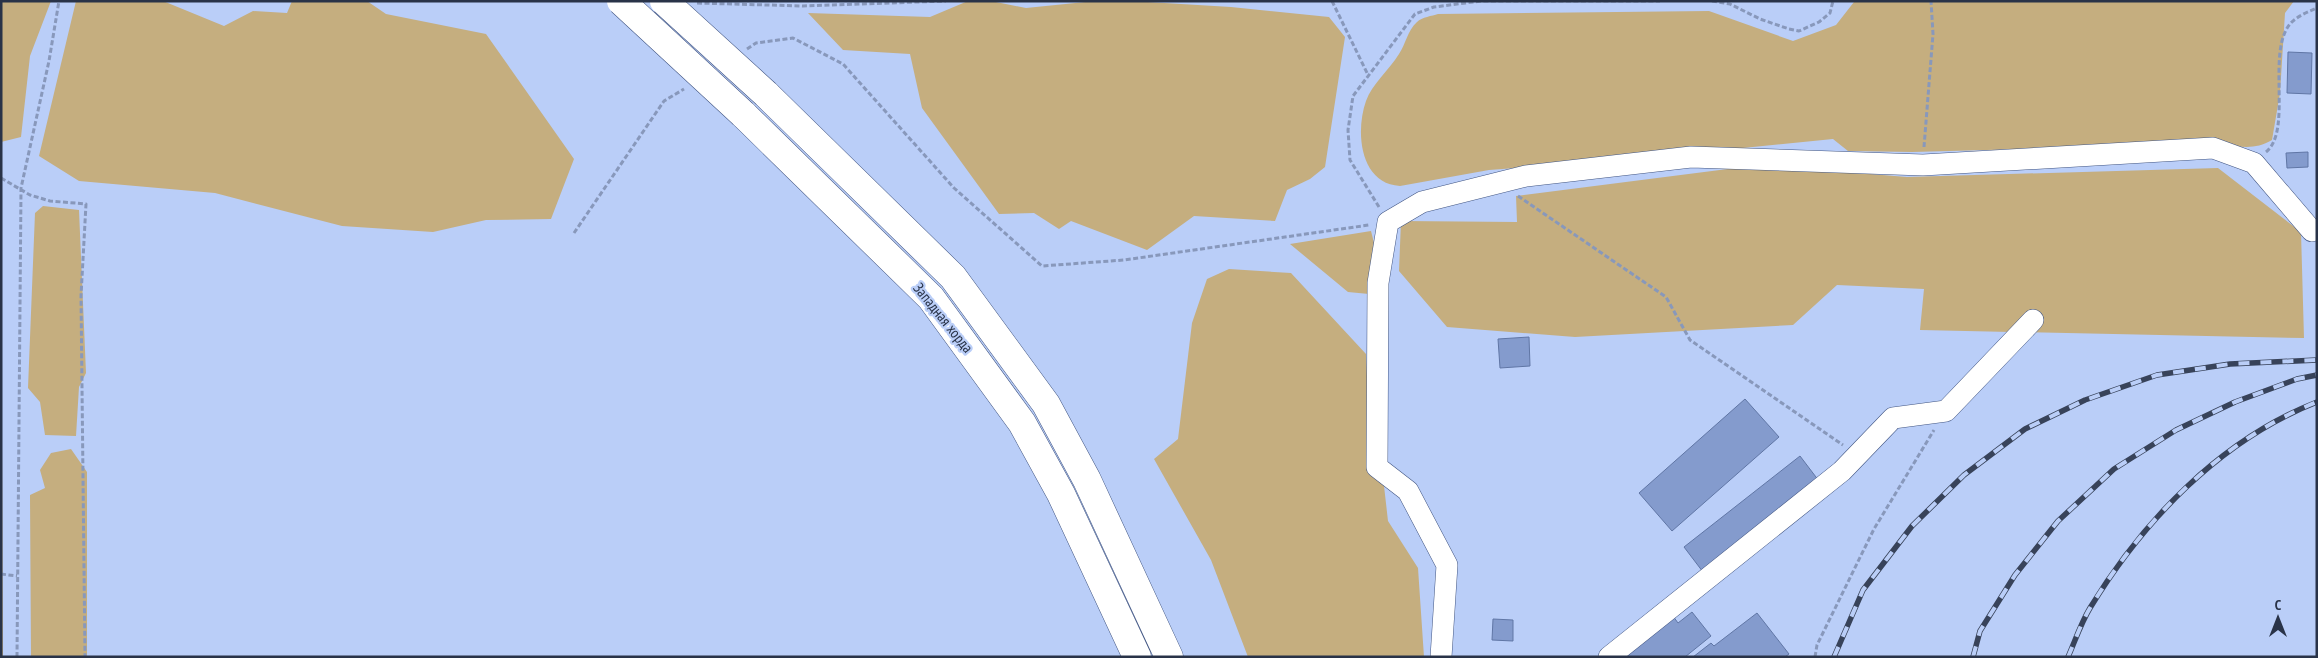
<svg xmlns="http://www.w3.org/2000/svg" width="2318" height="658" font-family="'PT Sans Narrow',sans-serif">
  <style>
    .green { fill: #c5ae7f }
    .building { fill: #849bcd; stroke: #6076a5 }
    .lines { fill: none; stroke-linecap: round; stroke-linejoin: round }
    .minor-casing { stroke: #415582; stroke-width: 22 }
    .highway-casing { stroke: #415582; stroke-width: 29 }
    .path { stroke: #8898bb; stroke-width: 3; stroke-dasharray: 5 2.5; stroke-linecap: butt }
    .minor { stroke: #fff; stroke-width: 21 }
    .highway { stroke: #fff; stroke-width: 28 }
    .rail-casing { stroke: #38435a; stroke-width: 5.5 }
    .rail { stroke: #bacef8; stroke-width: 4; stroke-dasharray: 11; stroke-linecap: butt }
    .highway-bridge-casing { stroke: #415582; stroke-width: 29; stroke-linecap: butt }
    .highway-bridge { stroke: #fff; stroke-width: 28 }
    .labels { text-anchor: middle; stroke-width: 4.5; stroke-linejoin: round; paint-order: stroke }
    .street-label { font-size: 15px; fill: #293348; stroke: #bacef8 }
  </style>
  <rect width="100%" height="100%" fill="#bacef8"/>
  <path class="green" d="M 1,1 L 51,1 L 30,56 L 21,137 L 1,142 Z
    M 76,1 L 163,1 L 224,26 L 253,11 L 287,13 L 292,1 L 367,1 L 386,14 L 486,34 L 574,159 L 551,219 L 486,220 L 433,232 L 342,226 L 215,193 L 79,181 L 39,156 Z
    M 968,1 L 991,1 L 1026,8 L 1095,1 L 1131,1 L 1231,7 L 1329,17 L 1345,37 L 1325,167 L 1310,179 L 1287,190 L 1275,221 L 1194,216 L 1147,250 L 1071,221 L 1059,229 L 1034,213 L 999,214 L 922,108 L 910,54 L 843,50 L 808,13 L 930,17 Z
    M 1858,1 L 2294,1 L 2285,13 L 2280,93 L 2272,140 C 2255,150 2241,147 2222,144 L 1912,152 L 1848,151 L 1833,139 L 1624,160 L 1489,170 L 1400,186 C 1360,184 1355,132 1366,101 C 1372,84 1389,70 1399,54 C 1406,44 1407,31 1417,22 C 1422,17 1432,16 1438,14 L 1709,11 L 1793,41 L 1836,25 L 1854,2 Z
    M 1759,165 L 1907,177 L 2218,168 L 2301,232 L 2304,338 L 1920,330 L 1924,289 L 1837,285 L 1793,325 L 1575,337 L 1447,327 L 1399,271 L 1401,221 L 1517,222 L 1516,196 Z
    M 43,206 L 79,210 L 86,373 L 79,387 L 76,436 L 45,435 L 40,402 L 28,388 L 35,213 Z
    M 1371,231 L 1378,259 L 1369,294 L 1348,292 L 1290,244 Z
    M 1,239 L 3,657 L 1,657 Z
    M 1229,269 L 1291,273 L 1366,354 L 1370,442 L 1383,477 L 1388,521 L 1418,568 L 1424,657 L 1248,657 L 1211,560 L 1154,459 L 1178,439 L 1192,323 L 1207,279 Z
    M 71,449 L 87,472 L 87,657 L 31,657 L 30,495 L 45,488 L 40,470 L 51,453 Z"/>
  <path class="building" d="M 2288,52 L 2312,53 L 2311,94 L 2287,93 Z
    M 2308,152 L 2308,167 L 2287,168 L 2286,153 Z
    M 1529,337 L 1530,366 L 1500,368 L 1498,339 Z
    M 1745,399 L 1779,437 L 1672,531 L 1639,493 Z
    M 1800,456 L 1819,481 L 1703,572 L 1684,547 Z
    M 1692,612 L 1711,636 L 1685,657 L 1621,657 L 1673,616 L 1678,623 Z
    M 1757,613 L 1789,654 L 1785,657 L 1693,657 L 1711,643 L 1714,646 Z
    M 1493,619 L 1513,620 L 1513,641 L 1492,640 Z"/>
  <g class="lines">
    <g class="minor-casing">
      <path id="minor" d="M 1441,657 L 1447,565 L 1408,491 L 1377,467 L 1378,283 L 1388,222 L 1422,202 L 1526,176 L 1691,157 L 1923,165 L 2213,148 L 2254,163 L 2312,231
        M 1609,657 L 1842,471 L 1893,418 L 1946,411 L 2033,320"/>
    </g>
    <g class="highway-casing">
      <path id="highway" d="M 766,94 L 953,277 L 1046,404 L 1087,480 L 1169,657
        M 743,114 L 931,298 L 1022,423 L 1061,494 L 1137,657"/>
    </g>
    <path class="path" d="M 1332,1 L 1368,75
      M 1712,1 L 1730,4 L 1760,19 L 1789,29 L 1799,31 L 1819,22 L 1830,13 L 1833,1
      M 697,3 L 803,6 L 946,1
      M 747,49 L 756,43 L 793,38 L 843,64 L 954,188 L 1042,266 L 1124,260 L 1369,225
      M 1924,147 L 1933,34 L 1931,1
      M 2266,152 C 2293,130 2266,53 2290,24 C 2297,16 2308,12 2317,8
      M 1,178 L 30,195 L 50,201 L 86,204 L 81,296 L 85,657
      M 1518,196 L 1666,297 L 1690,340 L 1843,445
      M 1379,207 L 1350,160 L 1348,130 L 1353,96 L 1415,14 L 1434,7 L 1481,1 L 1660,1
      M 574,233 L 664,101 L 684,89
      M 1,574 L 17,576
      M 17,657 L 21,188 L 49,61 L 59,1
      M 1815,657 L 1817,645 L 1874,529 L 1934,430"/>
    <use href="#minor" class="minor"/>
    <use href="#highway" class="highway"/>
    <g class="rail-casing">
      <path id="rail" d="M 1834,657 L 1863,590 L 1912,526 L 1964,475 L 2025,429 L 2085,400 L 2157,375 L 2230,364 L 2317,360
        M 1973,657 L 1980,631 L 2015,575 L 2058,521 L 2114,469 L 2176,430 L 2235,402 L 2297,379 L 2317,375
        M 2068,657 C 2075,641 2081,623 2090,608 C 2143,521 2220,440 2317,402"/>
    </g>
    <use href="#rail" class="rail"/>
    <g class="highway-bridge-casing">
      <path id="highway-bridge" d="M 621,1 L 743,114
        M 664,1 L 766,94"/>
    </g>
    <use href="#highway-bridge" class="highway-bridge"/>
  </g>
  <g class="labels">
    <g class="street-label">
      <text transform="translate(943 318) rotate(51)" y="5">Западная хорда</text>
    </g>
  </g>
  <rect width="2318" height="658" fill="none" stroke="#293348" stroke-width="5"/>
  <g transform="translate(2278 618)" stroke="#bacef8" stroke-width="4" paint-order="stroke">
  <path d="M0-4L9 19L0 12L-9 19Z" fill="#293348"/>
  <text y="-8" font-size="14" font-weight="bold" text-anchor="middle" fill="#293348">С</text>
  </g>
</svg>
